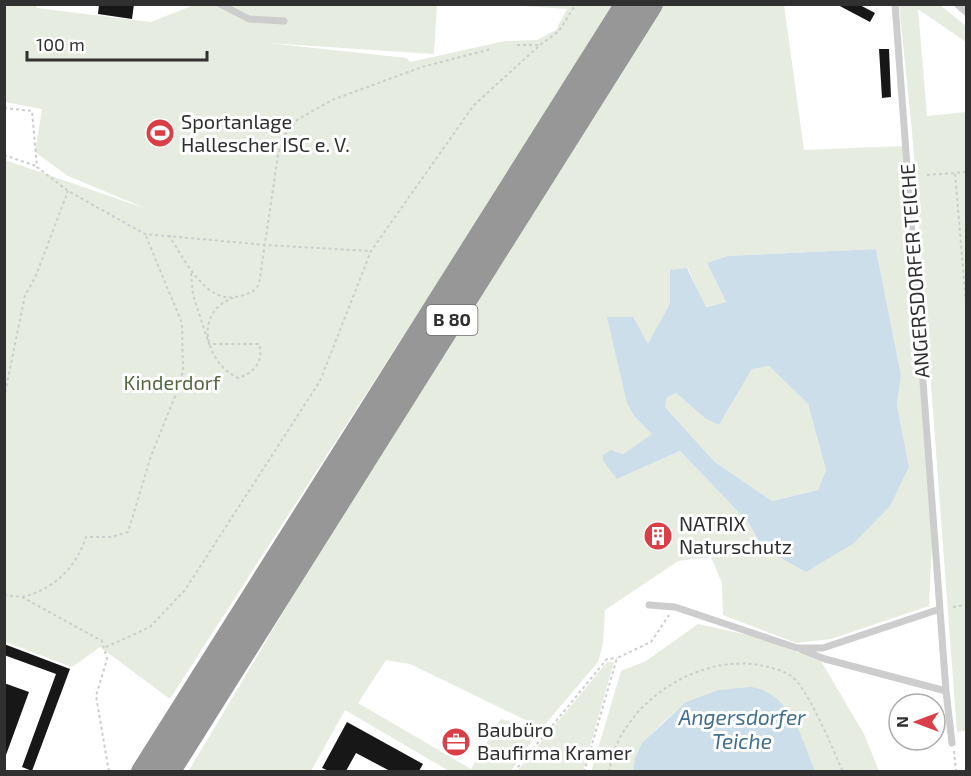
<svg xmlns="http://www.w3.org/2000/svg" width="971" height="776" font-family="'Exo 2',sans-serif">
  <style>
    .green { fill: #e6ecdf; fill-rule: evenodd }
    .water { fill: #ccdeea; fill-rule: evenodd }
    .building { fill: #171717 }
    .lines { fill: none; stroke-linecap: round; stroke-linejoin: round }
    .path { stroke: #cdcdcd; stroke-width: 2; stroke-dasharray: 3 3; stroke-linecap: butt }
    .lane { stroke: #cdcdcd; stroke-width: 7 }
    .highway { stroke: #979797; stroke-width: 24 }
    .labels { text-anchor: middle; stroke-width: 6; stroke-linejoin: round; paint-order: stroke }
    .shield { fill: #fff; stroke: #6e6e6e; stroke-width: 1.5 }
    .shield-label { font-size: 18px; font-weight: bold; fill: #303030 }
    .poi-label { font-size: 20px; fill: #303030; stroke: #fff; text-anchor: start }
    .street-label { font-size: 20px; fill: #303030; stroke: #fff }
    .park-label { font-size: 20px; fill: #526940; stroke: #fff }
    .water-label { font-size: 21px; font-style: italic; fill: #426f8d; stroke: #fff }
  </style>
  <rect width="100%" height="100%" fill="#fff"/>
  <path class="green" d="M 4,5 L 36,5 L 37,8 L 151,22 L 194,5 L 437,5 L 434,54 L 268,43 L 407,58 L 410,62 L 505,41 L 537,40 L 556,30 L 567,9 L 509,5 L 616,5 L 170,699 L 100,647 L 72,667 L 5,642 L 5,160 L 147,209 L 68,176 L 35,152 L 42,109 L 5,102 Z
    M 662,5 L 784,5 L 804,150 L 903,146 L 929,494 L 932,546 L 929,606 L 831,639 L 796,643 L 723,615 L 722,583 L 711,557 L 678,561 L 605,610 L 603,644 L 598,662 L 542,728 L 410,664 L 386,660 L 358,703 L 471,769 L 501,719 L 539,731 L 511,771 L 449,771 L 345,710 L 311,771 L 188,772 L 352,497 ZM 876,249 L 901,375 L 897,405 L 909,467 L 763,548 L 748,522 L 680,451 L 617,479 L 611,450 L 623,454 L 653,434 L 635,417 L 648,345 L 688,268 L 705,307 L 726,302 L 707,263 L 727,256 Z
    M 899,5 L 940,5 L 966,26 L 966,42 L 918,9 L 927,116 L 966,112 L 966,731 L 957,732 L 912,131 Z
    M 769,366 L 808,404 L 826,470 L 818,490 L 772,501 L 715,462 L 665,407 L 666,397 L 676,393 L 706,419 L 719,425 L 752,369 Z
    M 698,624 L 757,637 L 821,661 L 864,734 L 879,771 L 815,771 L 786,707 L 686,702 C 664,723 637,740 633,771 L 591,772 L 621,671 L 646,661 Z
    M 607,662 L 614,662 L 583,771 L 517,771 Z"/>
  <path class="water" d="M 876,249 L 901,375 L 897,405 L 909,467 L 890,506 L 854,543 L 806,572 L 763,548 L 748,522 L 680,451 L 617,479 L 603,461 L 603,455 L 611,450 L 623,454 L 652,434 L 635,417 L 627,403 L 607,317 L 633,317 L 648,344 L 670,303 L 670,270 L 687,268 L 706,307 L 726,302 L 707,263 L 727,256 ZM 769,366 L 808,404 L 826,470 L 818,490 L 772,501 L 715,462 L 665,407 L 667,397 L 676,393 L 706,419 L 719,425 L 752,369 Z
    M 751,687 C 792,694 801,738 815,771 L 633,771 L 635,758 L 642,743 L 686,702 L 719,690 Z"/>
  <path class="building" d="M 99,4 L 134,4 L 132,19 L 98,14 Z
    M 836,4 L 858,4 L 875,13 L 870,22 Z
    M 879,49 L 889,49 L 891,97 L 882,98 Z
    M 4,644 L 70,669 L 32,771 L 22,767 L 56,674 L 4,655 Z
    M 4,683 L 29,692 L 6,755 L 4,754 Z
    M 347,722 L 423,764 L 419,771 L 390,771 L 356,753 L 346,771 L 329,771 L 322,768 Z
    M 449,731 L 469,743 L 464,753 L 444,742 Z"/>
  <g class="lines">
    <path class="path" d="M 517,45 L 538,45
      M 4,108 L 32,111 L 37,167 L 68,191 L 145,234 L 266,245 L 370,251
      M 4,155 L 36,166
      M 966,172 L 955,173 L 966,304
      M 927,175 L 955,173
      M 169,235 C 183,258 207,307 240,296 C 248,294 255,292 259,284 L 278,155 L 283,137 L 297,120 L 332,100 L 422,67 L 491,49
      M 191,273 L 193,295 L 209,344 L 259,344 C 264,362 254,373 238,378 C 206,363 192,313 233,298
      M 4,398 L 25,295 L 35,278 L 68,191
      M 4,595 L 22,597 L 102,641 L 107,659 L 96,696 L 109,772
      M 22,597 C 53,590 76,568 86,537 L 111,537 L 128,532 L 151,456 L 178,389 L 183,371 L 182,323 L 145,234
      M 953,607 L 966,605
      M 106,647 L 150,627 L 185,590 L 320,381 L 371,251 L 474,105 L 540,45 L 559,31 L 576,4
      M 954,751 L 956,772
      M 514,772 L 607,659 L 617,658
      M 584,772 L 617,658 L 651,642 L 669,615
      M 609,772 C 618,706 695,654 759,665 C 769,667 781,670 790,675 C 808,687 833,750 843,772"/>
    <path class="lane" d="M 220,4 L 249,19 L 284,21
      M 895,4 L 946,691
      M 957,4 L 966,12
      M 649,605 L 675,607 L 797,648 L 823,648 L 940,609
      M 802,650 L 825,659 L 946,691 L 952,743"/>
    <path class="highway" d="M 143,772 L 627,4
      M 168,772 L 651,4"/>
  </g>
  <defs>
    <g id="stadium-disc" transform="scale(1.5)"><circle r="9.5" fill="#da3e46" stroke="#fff"/><path d="M0-5a6.5 5 0 1 0 0 10a6.5 5 0 1 0 0-10ZM-3.5-1.8h7v3.6h-7Z" fill="#fff"/></g>
    <g id="building-disc" transform="scale(1.5)"><circle r="9.5" fill="#da3e46" stroke="#fff"/><path d="M-4-6H4V6H1V3H-1V6H-4ZM-2.5-4.3h1.7v1.8h-1.7ZM.8-4.3h1.7v1.8H.8ZM-2.5-1h1.7V.8h-1.7ZM.8-1h1.7V.8H.8Z" fill="#fff"/></g>
    <g id="office-disc" transform="scale(1.5)"><circle r="9.5" fill="#da3e46" stroke="#fff"/><path d="M-6-3h4V-5.5h4V-3h4V5H-6ZM-1-4.5V-3h2v-1.5ZM-6 0V1H6V0Z" fill="#fff"/></g>
  </defs>
  <g fill-rule="evenodd">
    <use href="#stadium-disc" x="160" y="133"/>
    <use href="#building-disc" x="658" y="536"/>
    <use href="#office-disc" x="456" y="742"/>
  </g>
  <g class="labels">
    <rect class="shield" x="426.5" y="305" width="51" height="30" rx="4.5"/>
    <g class="shield-label">
      <text x="452" y="326">B 80</text>
    </g>
    <g class="poi-label">
      <text x="181" y="129">Sportanlage<tspan x="181" dy="23">Hallescher ISC e. V.</tspan></text>
      <text x="679" y="531">NATRIX<tspan x="679" dy="23">Naturschutz</tspan></text>
      <text x="477" y="737">Baubüro<tspan x="477" dy="23">Baufirma Kramer</tspan></text>
    </g>
    <g class="street-label">
      <text transform="translate(915 271) rotate(-94)" y="7">ANGERSDORFER TEICHE</text>
    </g>
    <g class="park-label">
      <text x="172" y="390">Kinderdorf</text>
    </g>
    <g class="water-label">
      <text x="742" y="725">Angersdorfer<tspan x="742" dy="24">Teiche</tspan></text>
    </g>
  </g>
  <rect width="971" height="776" fill="none" stroke="#303030" stroke-width="12"/>
  <g transform="translate(917 722) rotate(270)"><circle r="28" fill="#ffffff" stroke="#acacac" stroke-width="1.5"/>
  <path d="M0-4.5L10 22L0 15L-10 22Z" fill="#da3e46"/>
  <text y="-9" font-size="16" font-weight="bold" text-anchor="middle" fill="#303030">N</text>
  </g>
  <path d="M27 51v9h180v-9" fill="none" stroke="#303030" stroke-width="3"/>
  <text x="36" y="51" font-size="18" fill="#303030" stroke="#ffffff" stroke-width="4.5" paint-order="stroke">100 m</text>
</svg>
